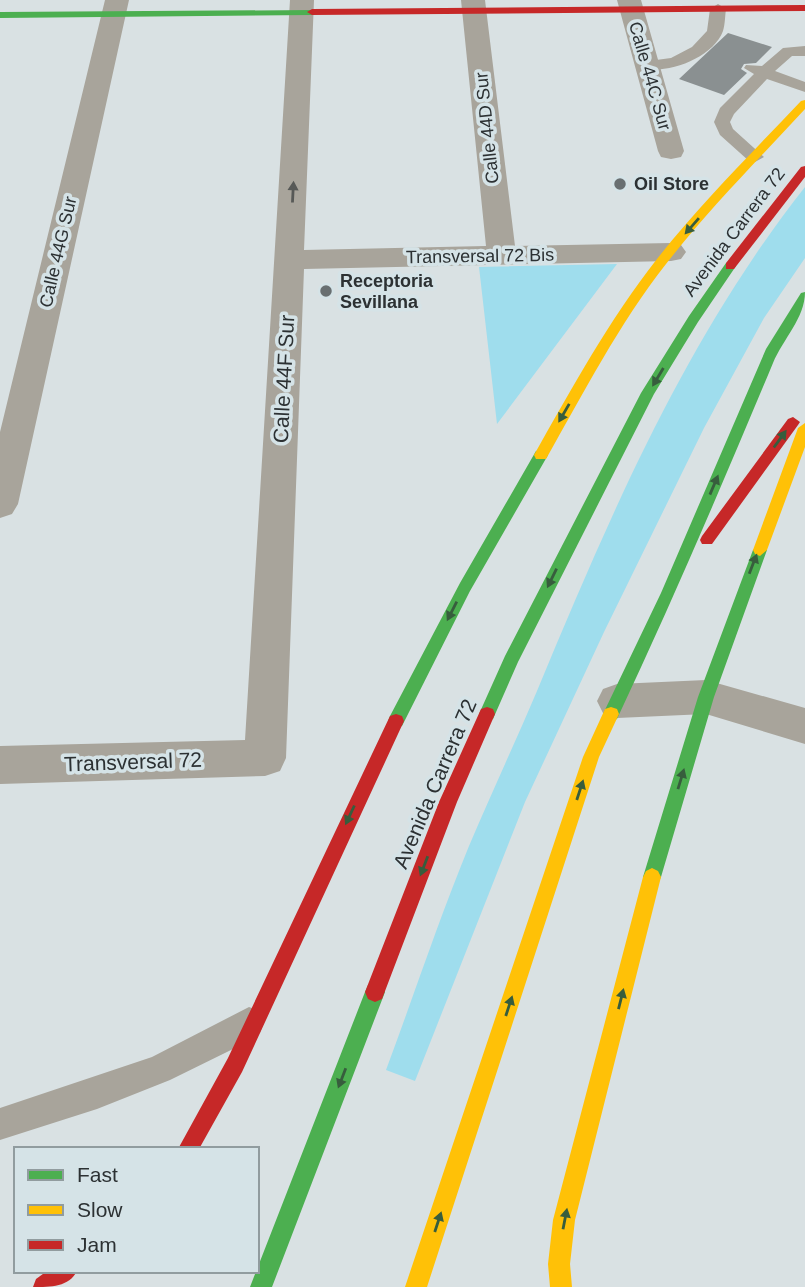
<svg xmlns="http://www.w3.org/2000/svg" width="805" height="1287" font-family="Arial,sans-serif">
  <style>
    .green { fill: #9fdded }
    .building { fill: #8a9091 }
    .lines { fill: none; stroke-linecap: round; stroke-linejoin: round }
    .lane { fill: #a8a49b; fill-rule: evenodd }
    .street { fill: #a8a49b; fill-rule: evenodd }
    .fast { fill: #4caf50; fill-rule: evenodd }
    .slow { fill: #ffc107; fill-rule: evenodd }
    .jam { fill: #c62828; fill-rule: evenodd }
    .oneway { fill: #575957 }
    .oneway2 { fill: #375d3d }
    .poi-dot { fill: #696f71; stroke: #d5e3e7; stroke-width: 2.5 }
    .labels { text-anchor: middle; stroke-width: 7; stroke-linejoin: round; paint-order: stroke }
    .far-street-label { font-size: 18px; fill: #2c3133; stroke: #d5e3e7 }
    .far-poi-label { font-size: 18px; font-weight: bold; fill: #2c3133; stroke: #d5e3e7; text-anchor: start }
    .street-label { font-size: 21px; fill: #2c3133; stroke: #d5e3e7 }
  </style>
  <rect width="100%" height="100%" fill="#d9e1e3"/>
  <path class="green" d="M 805,187 L 805,258 L 764,318 L 704,428 L 604,632 L 525,802 L 415,1081 L 386,1070 C 414,995 439,919 469,846 C 491,794 515,743 537,691 C 610,515 686,338 805,187 Z
    M 617,264 L 497,424 L 479,267 Z"/>
  <path class="building" d="M 728,33 L 772,47 L 756,63 L 744,64 L 741,69 L 747,73 L 724,95 L 679,79 Z"/>
  <g class="lines">
    <path class="lane" d="M 718,4 L 726,9 C 725,16 725,25 723,31 C 713,58 667,75 641,68 L 639,65 L 641,62 L 671,58 L 692,47 L 707,31 L 710,9 Z
      M 805,46 L 805,56 L 792,56 L 775,71 L 805,82 L 805,92 L 767,79 L 734,114 L 730,122 L 733,129 L 764,157 L 755,162 L 749,161 L 720,135 L 714,122 L 720,108 L 754,74 L 744,68 L 746,65 L 762,66 L 783,48 Z
      M 249,1007 L 260,1011 L 264,1022 L 260,1033 L 231,1050 L 170,1080 L 97,1109 L 0,1140 L 0,1108 L 152,1057 Z"/>
    <path class="street" d="M 105,0 L 129,0 L 18,504 L 12,514 L 0,518 L 0,432 Z
      M 290,0 L 314,0 L 304,250 L 486,246 L 461,0 L 485,0 L 515,246 L 671,243 L 681,245 L 686,252 L 681,259 L 671,261 L 304,269 L 286,758 L 280,771 L 265,776 L 0,784 L 0,746 L 245,740 Z
      M 617,0 L 641,0 L 684,151 L 681,157 L 671,159 L 661,157 L 658,151 Z
      M 706,680 L 805,708 L 805,744 L 706,714 L 617,718 L 603,713 L 597,701 L 603,689 L 617,684 Z"/>
    <path class="fast" d="M 315,10 L 317,12 L 312,15 L 0,18 L 0,12 Z
      M 730,262 L 736,266 L 698,322 L 654,394 L 518,662 L 493,719 L 487,721 L 481,719 L 479,714 L 505,656 L 641,393 L 689,316 L 726,263 Z
      M 805,292 C 805,318 783,339 773,363 C 723,483 672,602 617,719 L 611,721 L 605,719 L 603,714 L 661,593 L 766,349 L 801,293 Z
      M 541,450 L 548,455 L 470,591 L 402,726 L 396,728 L 390,726 L 388,721 L 390,716 L 460,583 L 536,451 Z
      M 760,544 L 767,550 L 714,697 L 661,877 L 658,883 L 652,886 L 646,883 L 643,877 L 698,697 L 753,550 Z
      M 375,982 L 382,985 L 385,992 L 272,1287 L 250,1287 L 365,992 L 368,985 Z"/>
    <path class="slow" d="M 805,100 L 805,109 C 758,160 709,209 666,264 C 619,324 584,392 546,459 L 536,459 L 534,455 C 572,388 609,320 657,259 C 701,203 752,153 801,101 Z
      M 805,423 L 805,447 L 767,550 L 760,556 L 755,554 L 753,550 L 798,428 Z
      M 611,707 L 617,709 L 619,714 L 599,757 L 427,1287 L 405,1287 L 583,757 L 605,709 Z
      M 652,868 L 658,871 L 661,877 L 575,1220 L 570,1264 L 572,1287 L 550,1287 L 548,1264 L 553,1220 L 643,877 L 646,871 Z"/>
    <path class="jam" d="M 805,5 L 805,11 L 312,15 L 307,12 L 312,9 Z
      M 805,166 L 805,177 L 734,269 L 726,269 L 726,263 L 801,167 Z
      M 793,417 L 800,422 L 798,425 L 712,544 L 702,544 L 700,540 L 702,536 L 788,419 Z
      M 487,707 L 493,709 L 495,714 L 457,802 L 382,999 L 375,1002 L 368,999 L 365,992 L 439,802 L 481,709 Z
      M 396,714 L 402,716 L 404,721 L 242,1072 L 199,1149 L 178,1149 L 228,1058 L 390,716 Z
      M 47,1271 L 77,1271 C 69,1287 51,1287 33,1287 L 36,1279 Z"/>
  </g>
  <defs><path id="oneway-solid" d="M-6-.8H1V-3.2L6.5 0L1 3.2V.8H-6Z" transform="scale(1.75)"/></defs>
  <use class="oneway" href="#oneway-solid" transform="translate(293 192) rotate(-87)"/>
  <g class="oneway2">
    <use href="#oneway-solid" transform="translate(692 226) rotate(131)"/>
    <use href="#oneway-solid" transform="translate(658 377) rotate(121)"/>
    <use href="#oneway-solid" transform="translate(564 413) rotate(120)"/>
    <use href="#oneway-solid" transform="translate(780 439) rotate(-54)"/>
    <use href="#oneway-solid" transform="translate(714 485) rotate(-67)"/>
    <use href="#oneway-solid" transform="translate(753 564) rotate(-69)"/>
    <use href="#oneway-solid" transform="translate(552 578) rotate(116)"/>
    <use href="#oneway-solid" transform="translate(452 611) rotate(117)"/>
    <use href="#oneway-solid" transform="translate(681 779) rotate(-73)"/>
    <use href="#oneway-solid" transform="translate(580 790) rotate(-72)"/>
    <use href="#oneway-solid" transform="translate(350 815) rotate(115)"/>
    <use href="#oneway-solid" transform="translate(424 866) rotate(111)"/>
    <use href="#oneway-solid" transform="translate(621 999) rotate(-76)"/>
    <use href="#oneway-solid" transform="translate(509 1006) rotate(-72)"/>
    <use href="#oneway-solid" transform="translate(342 1078) rotate(111)"/>
    <use href="#oneway-solid" transform="translate(565 1219) rotate(-79)"/>
    <use href="#oneway-solid" transform="translate(438 1222) rotate(-72)"/>
  </g>
  <g class="poi-dot">
    <circle cx="620" cy="184" r="7"/>
    <circle cx="326" cy="291" r="7"/>
  </g>
  <g class="labels">
    <g class="far-street-label">
      <text transform="translate(650 76) rotate(74)" y="6">Calle 44C Sur</text>
      <text transform="translate(487 128) rotate(-96)" y="6">Calle 44D Sur</text>
      <text transform="translate(734 232) rotate(-53)" y="6">Avenida Carrera 72</text>
      <text transform="translate(58 252) rotate(-77)" y="6">Calle 44G Sur</text>
      <text transform="translate(480 256) rotate(-1)" y="6">Transversal 72 Bis</text>
    </g>
    <g class="far-poi-label">
      <text x="634" y="190">Oil Store</text>
      <text x="340" y="287">Receptoria<tspan x="340" dy="21">Sevillana</tspan></text>
    </g>
    <g class="street-label">
      <text transform="translate(284 379) rotate(-87)" y="7">Calle 44F Sur</text>
      <text transform="translate(133 762) rotate(-2)" y="7">Transversal 72</text>
      <text transform="translate(435 784) rotate(-67)" y="7">Avenida Carrera 72</text>
    </g>
  </g>
  <rect x="14" y="1147" width="245" height="126" fill="#d5e3e7" stroke="#919c9f" stroke-width="2"/>
  <rect x="28" y="1170" width="35" height="10" fill="#4caf50" stroke="#919c9f" stroke-width="2"/>
  <text x="77" y="1182" font-size="21" fill="#2c3133">Fast</text>
  <rect x="28" y="1205" width="35" height="10" fill="#ffc107" stroke="#919c9f" stroke-width="2"/>
  <text x="77" y="1217" font-size="21" fill="#2c3133">Slow</text>
  <rect x="28" y="1240" width="35" height="10" fill="#c62828" stroke="#919c9f" stroke-width="2"/>
  <text x="77" y="1252" font-size="21" fill="#2c3133">Jam</text>
</svg>
